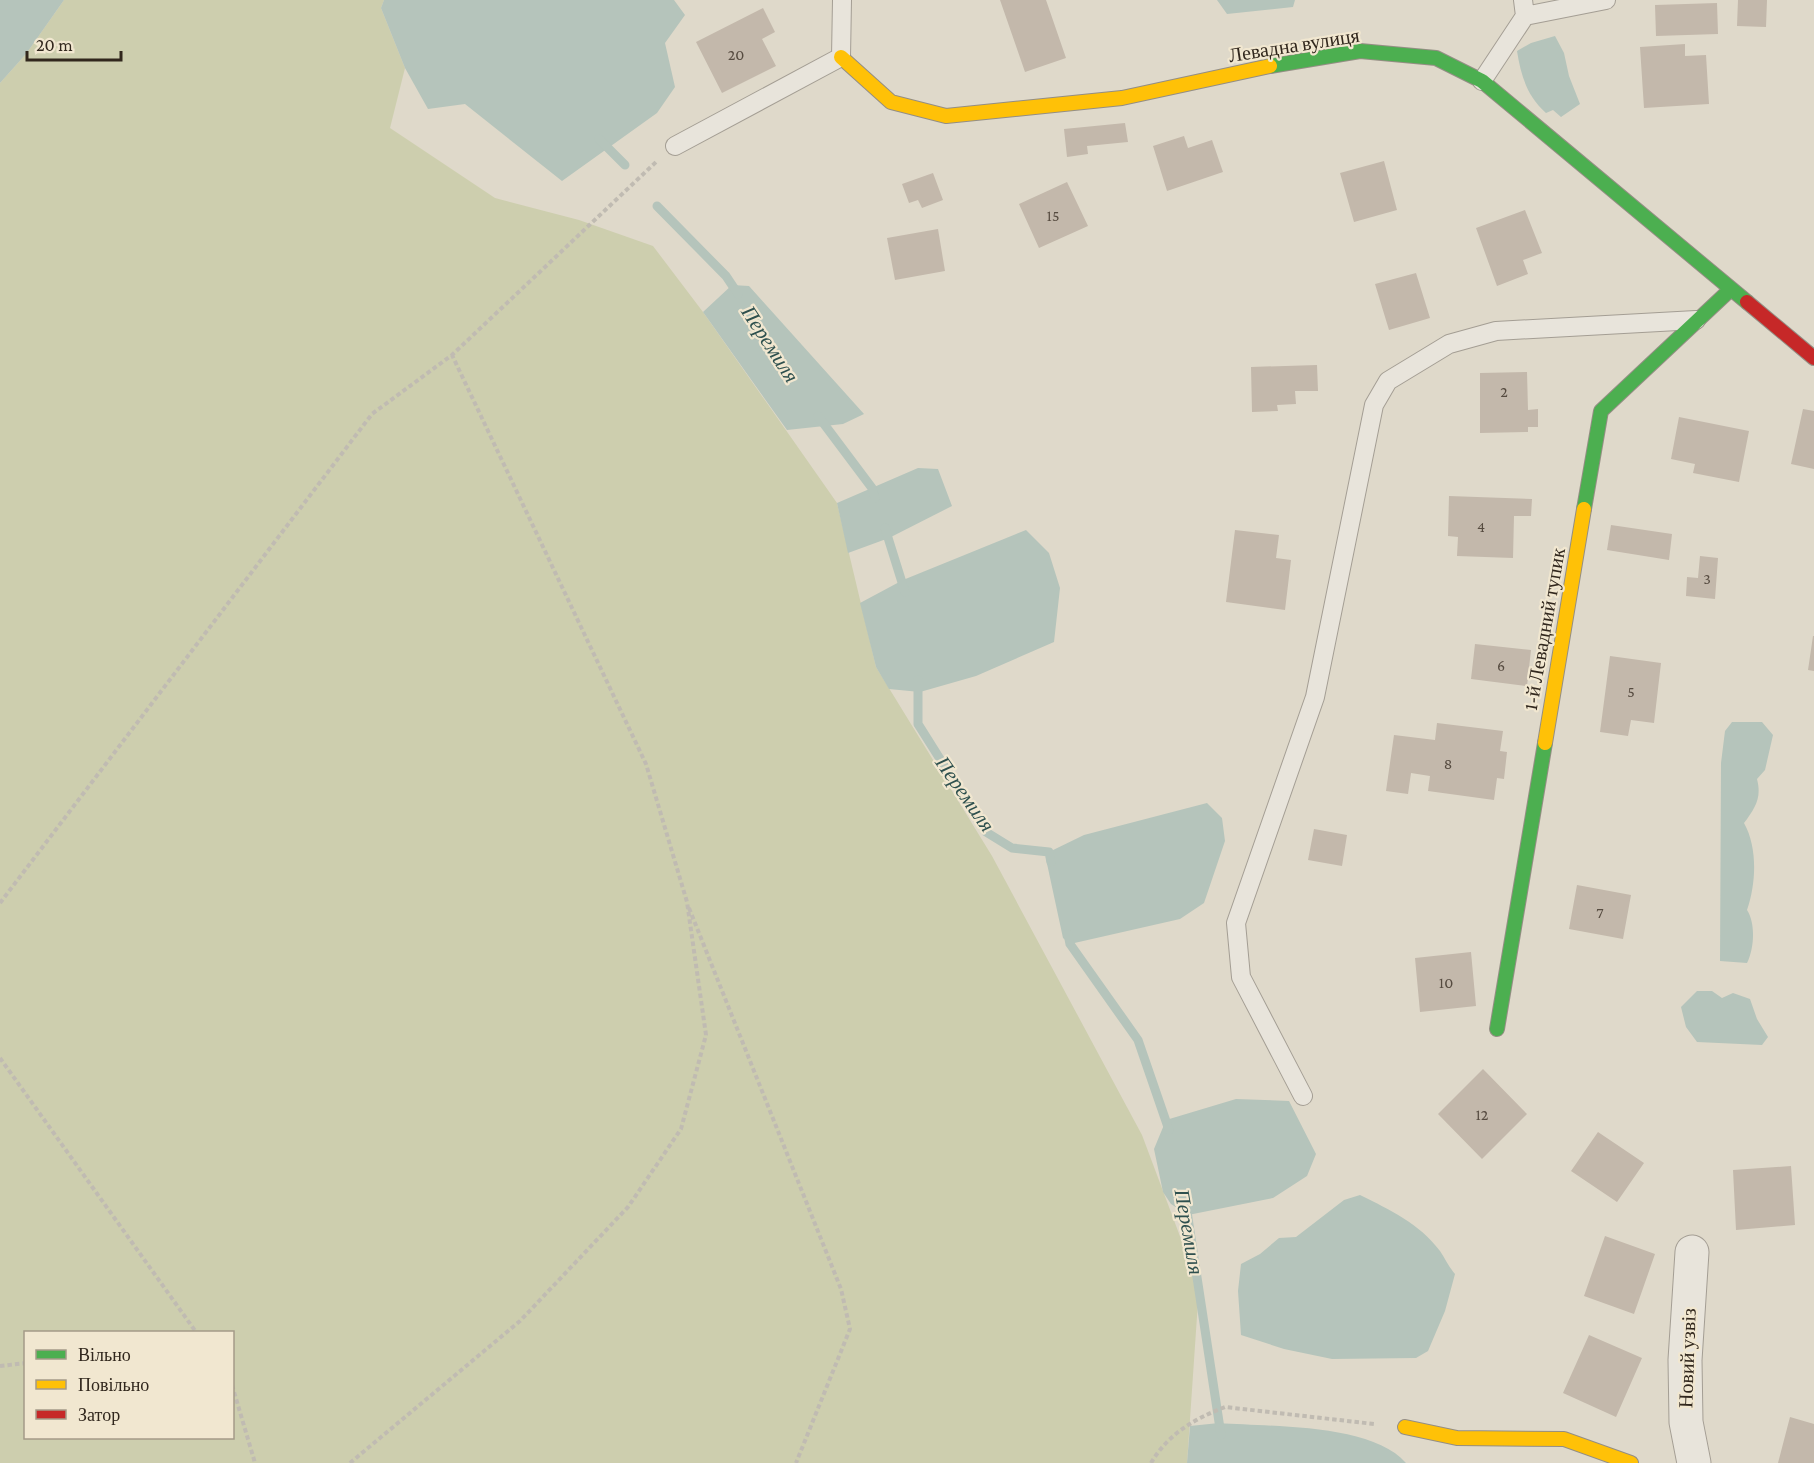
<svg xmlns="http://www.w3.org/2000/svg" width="1814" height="1463" font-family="'Crimson Pro',serif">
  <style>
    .green { fill: #cdceae; fill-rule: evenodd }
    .water { fill: #b5c4bb }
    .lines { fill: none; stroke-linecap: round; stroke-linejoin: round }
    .stream { stroke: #b5c4bb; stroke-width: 9 }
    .building { fill: #c3b8ab }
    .lane-casing { stroke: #a49e94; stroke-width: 20 }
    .street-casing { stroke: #a49e94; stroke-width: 35 }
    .fast-casing { stroke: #948e84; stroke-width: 16 }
    .slow-casing { stroke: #948e84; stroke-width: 16 }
    .jam-casing { stroke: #948e84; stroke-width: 16 }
    .path { stroke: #c0bbb2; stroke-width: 4; stroke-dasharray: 4.5 3; stroke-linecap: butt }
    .lane { stroke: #e8e4db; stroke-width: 18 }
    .street { stroke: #e8e4db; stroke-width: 33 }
    .fast { stroke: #4caf50; stroke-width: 14 }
    .slow { stroke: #ffc107; stroke-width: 14 }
    .jam { stroke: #c62828; stroke-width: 14 }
    .labels { text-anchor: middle; stroke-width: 4.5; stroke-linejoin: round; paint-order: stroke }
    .number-label { font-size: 16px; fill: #564b40 }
    .street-label { font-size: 20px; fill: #31271d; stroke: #f1e7d0 }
    .water-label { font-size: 21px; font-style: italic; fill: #2e504e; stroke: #f1e7d0 }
  </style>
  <rect width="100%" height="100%" fill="#dfd9ca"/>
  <path class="green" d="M 64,0 L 384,0 L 381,8 L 405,68 L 390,128 L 495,198 L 579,220 L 653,246 L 703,312 L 837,503 L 876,667 L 992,856 L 1142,1135 L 1199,1287 L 1187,1463 L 0,1463 L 0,83 L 26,54 ZM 26,1332 L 232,1332 L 232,1438 L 26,1438 Z"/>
  <path class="water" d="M 0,0 L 64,0 L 26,54 L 0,83 Z
    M 384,0 L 674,0 L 685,15 L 665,43 L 675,87 L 657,113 L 562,181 L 465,104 L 428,109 L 405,68 L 381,8 Z
    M 1217,0 L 1295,0 L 1293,7 L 1227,14 Z
    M 1555,36 L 1564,53 L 1569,76 L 1580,104 L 1561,117 L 1553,110 L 1546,113 C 1527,96 1521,76 1517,51 L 1531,43 Z
    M 732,285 L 749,286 L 864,414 L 843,424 L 787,430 L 703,312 Z
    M 918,468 L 938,469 L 952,506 L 889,538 L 848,553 L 837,503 Z
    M 1026,530 L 1049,553 L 1060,588 L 1054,642 L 976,676 L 920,692 L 889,689 L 876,667 L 860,603 L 903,580 Z
    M 1732,722 L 1762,722 L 1773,735 L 1765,770 L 1757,779 C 1762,798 1755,808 1744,823 C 1758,848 1756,884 1747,910 C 1756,924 1754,949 1747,963 L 1720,961 L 1721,763 L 1725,731 Z
    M 1207,803 L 1222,818 L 1225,841 L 1204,903 L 1180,919 L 1070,944 L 1063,938 L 1046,859 L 1049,852 L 1084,835 Z
    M 1697,991 L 1712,991 L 1722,998 L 1733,993 L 1750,999 L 1757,1019 L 1768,1037 L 1762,1045 L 1697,1042 L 1686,1027 L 1681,1007 Z
    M 1236,1099 L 1289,1101 L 1316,1154 L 1307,1176 L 1273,1198 L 1188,1215 L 1171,1204 L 1163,1192 L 1154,1149 L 1166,1120 Z
    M 1360,1195 C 1390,1210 1419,1223 1440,1251 C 1445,1258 1448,1266 1455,1274 L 1445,1311 L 1428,1351 L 1416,1358 L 1332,1359 L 1284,1349 L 1241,1335 L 1238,1291 L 1241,1264 L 1260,1254 L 1279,1238 L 1296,1237 L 1344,1200 Z
    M 1219,1423 C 1270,1427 1371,1423 1406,1463 L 1187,1463 L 1190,1426 Z"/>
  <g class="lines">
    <path class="stream" d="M 599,139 L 625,165
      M 657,206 L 726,276 L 738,294
      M 818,416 L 872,488 L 875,498
      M 885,528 L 905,592
      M 918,680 L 918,724 L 986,832 L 1012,848 L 1049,852 L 1051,862
      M 1068,934 L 1070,944 L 1138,1040 L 1169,1130
      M 1186,1205 L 1221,1435"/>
  </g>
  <path class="building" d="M 1000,0 L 1046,0 L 1066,58 L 1025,72 Z
    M 1738,0 L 1767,0 L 1766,27 L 1737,26 Z
    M 1717,3 L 1718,34 L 1656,36 L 1655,5 Z
    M 763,8 L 775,32 L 762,39 L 776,66 L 722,93 L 696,42 Z
    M 1685,44 L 1685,56 L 1706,55 L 1709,104 L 1644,108 L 1640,47 Z
    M 1125,123 L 1128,142 L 1087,146 L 1088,154 L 1067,157 L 1064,129 Z
    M 1184,136 L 1188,148 L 1212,140 L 1223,172 L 1167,191 L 1153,146 Z
    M 1384,161 L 1397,210 L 1354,222 L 1340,173 Z
    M 933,173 L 943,200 L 922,208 L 918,200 L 909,203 L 902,184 Z
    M 1067,182 L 1088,226 L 1039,248 L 1019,204 Z
    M 1525,210 L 1542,253 L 1523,260 L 1528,274 L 1497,286 L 1476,228 Z
    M 938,229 L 945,271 L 895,280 L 887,238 Z
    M 1416,273 L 1430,318 L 1389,330 L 1375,284 Z
    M 1317,365 L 1318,391 L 1295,391 L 1296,404 L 1277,405 L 1278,411 L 1252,412 L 1251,367 Z
    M 1527,372 L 1528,410 L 1538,409 L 1538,427 L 1528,427 L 1528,432 L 1480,433 L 1480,373 Z
    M 1803,409 L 1814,411 L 1814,469 L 1791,464 Z
    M 1679,417 L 1749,431 L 1739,482 L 1693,473 L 1695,464 L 1671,459 Z
    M 1449,496 L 1532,499 L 1531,516 L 1514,516 L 1513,558 L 1457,556 L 1458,537 L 1448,536 Z
    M 1611,525 L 1672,534 L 1669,560 L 1607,550 Z
    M 1235,530 L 1279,535 L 1276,558 L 1291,560 L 1285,610 L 1226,602 Z
    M 1700,556 L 1718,558 L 1715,599 L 1686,596 L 1687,577 L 1698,578 Z
    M 1813,636 L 1814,636 L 1814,671 L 1808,670 Z
    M 1475,644 L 1531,650 L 1527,686 L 1471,679 Z
    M 1610,656 L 1661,663 L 1654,723 L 1631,720 L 1628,736 L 1600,732 Z
    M 1437,723 L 1503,731 L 1500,751 L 1507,752 L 1504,779 L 1497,778 L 1494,800 L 1428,791 L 1430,776 L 1411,773 L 1408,794 L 1386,791 L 1394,735 L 1435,740 Z
    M 1314,829 L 1347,835 L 1342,866 L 1308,860 Z
    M 1577,885 L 1631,895 L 1623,939 L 1569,929 Z
    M 1471,952 L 1476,1006 L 1420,1012 L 1415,958 Z
    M 1483,1069 L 1527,1114 L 1482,1159 L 1438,1114 Z
    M 1598,1132 L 1644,1163 L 1617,1202 L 1571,1171 Z
    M 1791,1166 L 1795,1225 L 1736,1230 L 1733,1170 Z
    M 1605,1236 L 1655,1254 L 1634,1314 L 1584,1296 Z
    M 1589,1335 L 1642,1358 L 1616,1417 L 1563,1393 Z
    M 1790,1417 L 1814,1424 L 1814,1463 L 1778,1463 Z"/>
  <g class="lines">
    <g class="lane-casing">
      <path id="lane" d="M 1525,16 L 1606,0
        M 1482,81 L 1525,16 L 1523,0
        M 675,146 L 841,57 L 842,0
        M 1303,1096 L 1241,977 L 1236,923 L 1315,697 L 1374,405 L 1388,381 L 1449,344 L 1496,331 L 1696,320"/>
    </g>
    <g class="street-casing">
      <path id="street" d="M 1692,1252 L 1685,1360 L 1686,1422 L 1694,1463"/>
    </g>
    <g class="fast-casing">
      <path id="fast" d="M 1270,66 L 1360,51 L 1436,58 L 1482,81 L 1747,302
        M 1584,509 L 1601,411 L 1731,289
        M 1497,1029 L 1545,743"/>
    </g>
    <g class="slow-casing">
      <path id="slow" d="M 841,57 L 891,102 L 946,116 L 1122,98 L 1270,66
        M 1545,743 L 1584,509
        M 1405,1427 L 1457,1438 L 1564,1439 L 1631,1463"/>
    </g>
    <g class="jam-casing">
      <path id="jam" d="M 1747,302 L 1814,358"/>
    </g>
    <path class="path" d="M 0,903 L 372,414 L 452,355 L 656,162
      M 689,908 L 841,1289 L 850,1329 L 796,1463
      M 0,1058 L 196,1332
      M 0,1366 L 26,1363
      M 232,1385 L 255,1463
      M 350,1463 L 520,1321 L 628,1207 L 681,1129 L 706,1035 L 687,902 L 646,764 L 452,355
      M 1151,1463 C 1168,1434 1194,1419 1225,1407 L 1374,1424"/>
    <use href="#lane" class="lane"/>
    <use href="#street" class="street"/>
    <use href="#fast" class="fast"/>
    <use href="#slow" class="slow"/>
    <use href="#jam" class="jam"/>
  </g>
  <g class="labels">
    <g class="number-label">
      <text x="736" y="60">20</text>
      <text x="1053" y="221">15</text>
      <text x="1504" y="397">2</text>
      <text x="1481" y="532">4</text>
      <text x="1707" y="584">3</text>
      <text x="1501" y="671">6</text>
      <text x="1631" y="697">5</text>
      <text x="1448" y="769">8</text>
      <text x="1600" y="918">7</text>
      <text x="1446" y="988">10</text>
      <text x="1482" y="1120">12</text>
    </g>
    <g class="street-label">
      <text transform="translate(1294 45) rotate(-9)" y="7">Левадна вулиця</text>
      <text transform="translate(1544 629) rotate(-80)" y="7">1-й Левадний тупик</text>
      <text transform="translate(1687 1358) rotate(-88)" y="7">Новий узвіз</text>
    </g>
    <g class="water-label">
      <text transform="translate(770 344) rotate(57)" y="7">Перемиля</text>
      <text transform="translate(965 794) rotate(55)" y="7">Перемиля</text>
      <text transform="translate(1189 1232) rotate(80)" y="7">Перемиля</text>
    </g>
  </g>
  <rect x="24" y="1331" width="210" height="108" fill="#f1e7d0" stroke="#a49a88" stroke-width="1.5"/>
  <rect x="36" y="1350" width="30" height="9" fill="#4caf50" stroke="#a49a88" stroke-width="1.5"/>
  <text x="78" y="1361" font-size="18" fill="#31271d">Вільно</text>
  <rect x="36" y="1380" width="30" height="9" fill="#ffc107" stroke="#a49a88" stroke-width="1.5"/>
  <text x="78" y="1391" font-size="18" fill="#31271d">Повільно</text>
  <rect x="36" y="1410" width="30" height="9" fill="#c62828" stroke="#a49a88" stroke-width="1.5"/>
  <text x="78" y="1421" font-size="18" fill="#31271d">Затор</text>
  <path d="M27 51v9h94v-9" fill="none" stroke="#31271d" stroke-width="3"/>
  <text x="36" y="51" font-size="18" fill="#31271d" stroke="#f1e7d0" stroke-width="4.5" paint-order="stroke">20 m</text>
</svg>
